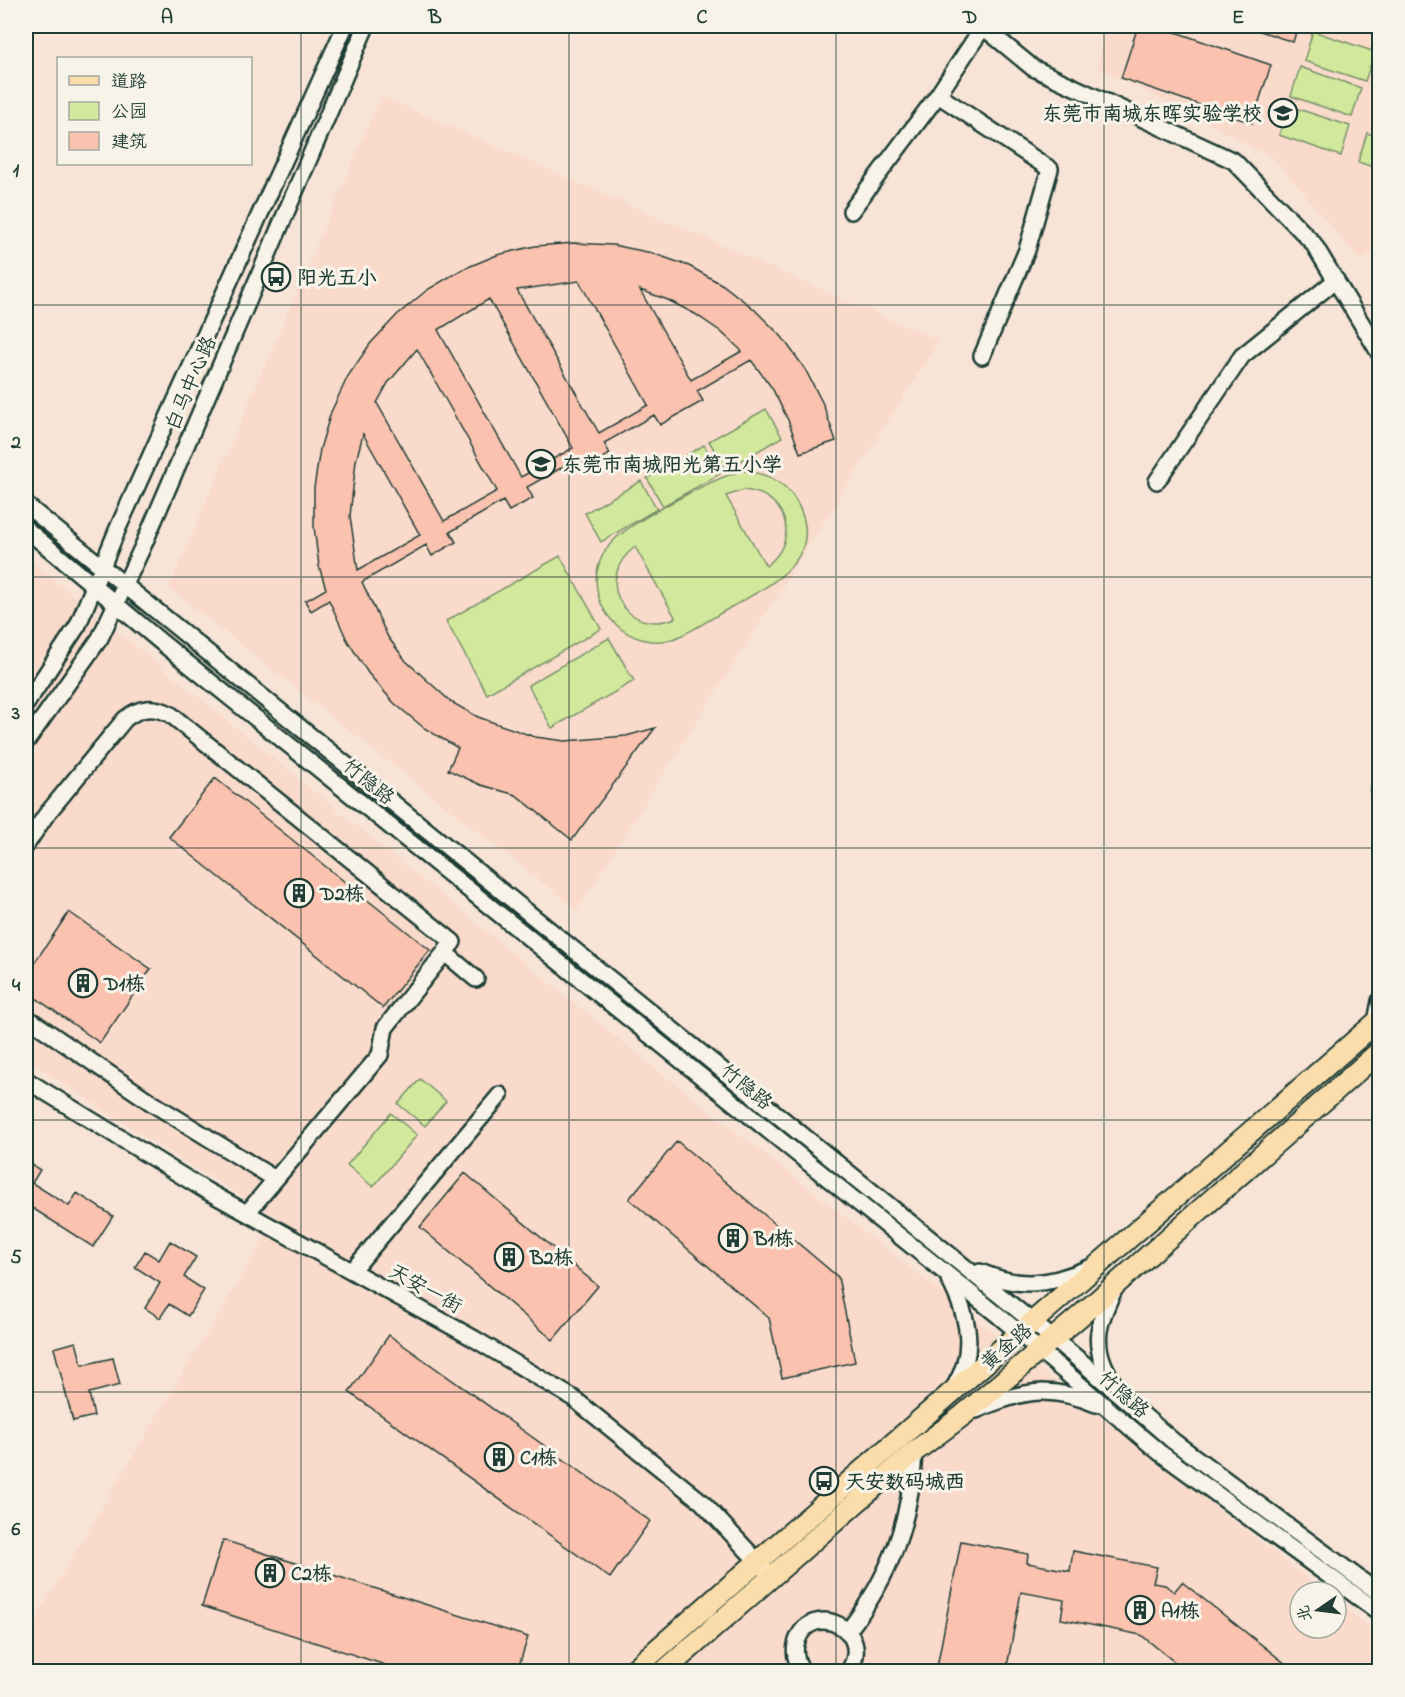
<svg xmlns="http://www.w3.org/2000/svg" width="1405" height="1697" font-family="'Indie Flower','LXGW WenKai TC',sans-serif">
  <style>
    .built { fill: #f9dacb }
    .green { fill: #d2e89d; stroke: #789268; stroke-width: 1.5; fill-rule: evenodd }
    .building { fill: #fac2af; stroke: #1f3d34; stroke-width: 1.5; fill-rule: evenodd }
    .lines { fill: none; stroke-linecap: round; stroke-linejoin: round }
    .minor-casing { stroke: #1f3d34; stroke-width: 20 }
    .major-casing { stroke: #1f3d34; stroke-width: 24 }
    .minor { stroke: #f7f3e8; stroke-width: 15 }
    .major { stroke: #fbddab; stroke-width: 20 }
    .grid { fill: none; stroke: #1f3d34; stroke-width: 1.5; stroke-opacity: 0.55 }
    .labels { text-anchor: middle; stroke-width: 6; stroke-linejoin: round; paint-order: stroke }
    .poi-label { font-size: 20px; font-weight: bold; fill: #1f3d34; stroke: #f7f3e8; text-anchor: start }
    .street-label { font-size: 20px; fill: #1f3d34; stroke: #f7f3e8 }
    .neatline { fill: none; stroke: #1f3d34; stroke-width: 2 }
    .grid-label { font-size: 20px; text-anchor: middle; font-weight: bold; fill: #1f3d34 }
  </style>
  <rect width="100%" height="100%" fill="#f8e4d7"/>
  <filter id="ink" filterUnits="userSpaceOnUse"><feTurbulence type="fractalNoise" baseFrequency=".0167" numOctaves="2"/><feDisplacementMap in="SourceGraphic" scale="12" xChannelSelector="R" yChannelSelector="G"/><feConvolveMatrix kernelMatrix="1 2 1 2 8 2 1 2 1" color-interpolation-filters="sRGB"/></filter>
  <g filter="url(#ink)">
    <path class="built" d="M 1086,26 L 1379,27 L 1379,247 L 1361,261 L 1274,158 L 1098,67 L 1103,37 Z
      M 381,96 L 939,341 L 577,910 L 169,588 Z
      M 26,557 L 632,1050 L 1324,1592 L 1300,1592 L 1300,1628 L 1336,1628 L 1336,1601 L 1379,1635 L 1380,1671 L 49,1672 L 26,1665 L 26,1634 L 277,1217 L 151,1141 L 26,1059 Z"/>
    <path class="green" d="M 1313,31 L 1375,52 L 1365,81 L 1304,61 Z
      M 1300,67 L 1361,88 L 1352,117 L 1291,96 Z
      M 1289,106 L 1350,126 L 1341,156 L 1279,135 Z
      M 1367,133 L 1379,137 L 1379,169 L 1358,162 Z
      M 766,409 L 782,437 L 726,470 L 709,441 Z
      M 704,445 L 720,474 L 663,506 L 647,478 Z
      M 743,471 C 765,473 785,481 796,501 C 828,556 773,584 733,606 C 715,616 697,629 678,637 C 632,656 582,608 600,561 C 603,553 609,545 615,539 C 634,521 718,475 743,471 ZM 744,490 C 787,494 801,540 766,566 L 726,496 ZM 635,547 L 675,617 L 675,618 C 626,638 592,579 635,547 Z
      M 641,481 L 657,509 L 601,542 L 585,513 Z
      M 560,556 L 601,629 L 487,694 L 446,621 Z
      M 609,638 L 634,681 L 552,728 L 528,685 Z
      M 420,1079 L 446,1101 L 425,1126 L 398,1104 Z
      M 391,1113 L 417,1135 L 373,1187 L 347,1165 Z"/>
    <path class="building" d="M 1138,26 L 1158,26 L 1271,65 L 1252,123 L 1121,78 Z
      M 1245,26 L 1298,26 L 1293,42 Z
      M 574,243 L 613,245 L 652,253 L 689,266 L 723,285 L 754,309 L 782,337 L 805,369 L 823,404 L 836,441 L 800,453 L 788,420 L 772,388 L 751,360 L 697,391 L 703,401 L 660,425 L 654,415 L 604,443 L 610,454 L 585,468 L 579,458 L 527,487 L 533,498 L 509,511 L 503,501 L 450,532 L 456,542 L 432,556 L 426,545 L 362,582 L 388,637 L 406,661 L 451,702 L 478,717 L 535,737 L 565,741 L 626,736 L 655,728 L 572,840 L 516,795 L 481,785 L 448,770 L 458,748 L 424,728 L 394,703 L 368,673 L 347,640 L 329,600 L 311,611 L 305,601 L 326,589 L 319,566 L 314,527 L 314,488 L 320,449 L 331,412 L 348,376 L 370,344 L 397,315 L 427,290 L 461,270 L 497,255 L 535,246 ZM 579,281 L 648,405 L 599,433 L 517,290 ZM 640,290 L 668,300 L 695,314 L 720,331 L 742,351 L 691,380 ZM 489,299 L 573,448 L 521,477 L 438,330 ZM 417,349 L 497,491 L 444,521 L 377,403 L 388,383 ZM 363,434 L 420,535 L 358,570 L 350,516 L 356,461 Z
      M 215,778 L 430,950 L 383,1008 L 169,837 Z
      M 69,912 L 151,969 L 100,1043 L 26,991 L 26,975 Z
      M 677,1141 L 838,1277 L 855,1362 L 782,1378 L 769,1318 L 629,1199 Z
      M 26,1161 L 40,1170 L 32,1183 L 69,1206 L 77,1193 L 113,1216 L 93,1247 L 26,1204 Z
      M 465,1173 L 598,1286 L 553,1340 L 420,1227 Z
      M 170,1241 L 196,1257 L 184,1277 L 204,1290 L 188,1316 L 169,1304 L 160,1318 L 145,1308 L 160,1283 L 135,1267 L 145,1251 L 159,1260 Z
      M 389,1335 L 650,1521 L 610,1578 L 349,1392 Z
      M 76,1342 L 82,1365 L 113,1358 L 120,1385 L 89,1393 L 94,1416 L 73,1421 L 54,1348 Z
      M 223,1540 L 528,1637 L 517,1672 L 407,1672 L 202,1606 Z
      M 961,1541 L 1028,1554 L 1027,1563 L 1070,1571 L 1073,1551 L 1157,1567 L 1153,1583 L 1165,1585 L 1174,1592 L 1182,1582 L 1296,1672 L 1187,1672 L 1141,1635 L 1061,1619 L 1064,1600 L 1021,1592 L 1006,1672 L 936,1672 Z"/>
    <g class="lines">
      <g class="minor-casing">
        <path id="minor" d="M 982,26 L 1033,68 L 1234,161 L 1313,243 L 1380,354
          M 938,95 L 1050,169 L 1027,250 L 982,356
          M 851,211 L 938,95 L 983,27
          M 1157,481 L 1242,356 L 1336,280
          M 26,505 L 1083,1363 L 1173,1441 L 1380,1594
          M 26,529 L 161,642 L 999,1316 L 1159,1452 L 1380,1613
          M 26,704 L 78,625 L 118,528 L 345,26
          M 26,742 L 100,638 L 143,546 L 366,26
          M 1380,788 L 1380,793
          M 26,845 L 46,815 L 125,719 C 140,707 153,706 170,714 L 453,942 L 385,1028 L 380,1055 L 247,1213
          M 445,953 L 476,979
          M 26,1017 L 152,1103 L 275,1179
          M 1376,1022 L 1380,1001
          M 26,1080 L 205,1190 L 473,1338 L 573,1398 L 702,1502 L 772,1577
          M 352,1271 L 500,1095
          M 980,1272 C 1019,1289 1051,1285 1089,1268
          M 949,1279 C 968,1315 977,1350 955,1386
          M 1115,1385 C 1090,1348 1096,1325 1115,1288
          M 976,1410 C 1022,1390 1049,1385 1096,1404
          M 848,1631 C 890,1577 911,1521 914,1452
          M 803,1672 C 796,1662 793,1652 797,1641 C 811,1599 877,1630 848,1672"/>
      </g>
      <g class="major-casing">
        <path id="major" d="M 631,1672 L 1380,1019
          M 663,1672 L 914,1452 L 962,1416 L 1080,1316 L 1380,1051"/>
      </g>
      <use href="#minor" class="minor"/>
      <use href="#major" class="major"/>
    </g>
  </g>
  <path class="grid" d="M 301,26 L 301,1672M 569,26 L 569,1672M 836,26 L 836,1672M 1104,26 L 1104,1672M 26,305 L 1380,305M 26,577 L 1380,577M 26,848 L 1380,848M 26,1120 L 1380,1120M 26,1392 L 1380,1392"/>
  <defs>
    <g id="school-ring" transform="scale(1.5)"><circle r="9.5" fill="#f7f3e8" stroke="#1f3d34" stroke-width="1.5"/><path d="M0-5L7-2L0 1L-7-2ZM-4 1L0 2.5L4 1V4Q0 6-4 4Z" fill="#1f3d34"/></g>
    <g id="bus-ring" transform="scale(1.5)"><circle r="9.5" fill="#f7f3e8" stroke="#1f3d34" stroke-width="1.5"/><path d="M-5-6H5V4H4V6H2V4H-2V6H-4V4H-5ZM-3.5-4V0h7V-4ZM-3.5 1.2v1.5H-2V1.2ZM2 1.2v1.5H3.5V1.2Z" fill="#1f3d34"/></g>
    <g id="building-ring" transform="scale(1.5)"><circle r="9.5" fill="#f7f3e8" stroke="#1f3d34" stroke-width="1.5"/><path d="M-4-6H4V6H1V3H-1V6H-4ZM-2.5-4.3h1.7v1.8h-1.7ZM.8-4.3h1.7v1.8H.8ZM-2.5-1h1.7V.8h-1.7ZM.8-1h1.7V.8H.8Z" fill="#1f3d34"/></g>
  </defs>
  <g fill-rule="evenodd">
    <use href="#school-ring" x="1283" y="113"/>
    <use href="#bus-ring" x="276" y="277"/>
    <use href="#school-ring" x="541" y="464"/>
    <use href="#building-ring" x="299" y="893"/>
    <use href="#building-ring" x="83" y="983"/>
    <use href="#building-ring" x="733" y="1238"/>
    <use href="#building-ring" x="509" y="1257"/>
    <use href="#building-ring" x="499" y="1457"/>
    <use href="#bus-ring" x="824" y="1481"/>
    <use href="#building-ring" x="270" y="1573"/>
    <use href="#building-ring" x="1140" y="1610"/>
  </g>
  <g class="labels">
    <g class="poi-label">
      <text x="1262" y="120" text-anchor="end">东莞市南城东晖实验学校</text>
      <text x="297" y="284">阳光五小</text>
      <text x="562" y="471">东莞市南城阳光第五小学</text>
      <text x="320" y="900">D2栋</text>
      <text x="104" y="990">D1栋</text>
      <text x="754" y="1245">B1栋</text>
      <text x="530" y="1264">B2栋</text>
      <text x="520" y="1464">C1栋</text>
      <text x="845" y="1488">天安数码城西</text>
      <text x="291" y="1580">C2栋</text>
      <text x="1161" y="1617">A1栋</text>
    </g>
    <g class="street-label">
      <text transform="translate(190 383) rotate(-67)" y="7">白马中心路</text>
      <text transform="translate(369 781) rotate(39)" y="7">竹隐路</text>
      <text transform="translate(747 1086) rotate(39)" y="7">竹隐路</text>
      <text transform="translate(426 1288) rotate(29)" y="7">天安一街</text>
      <text transform="translate(1006 1346) rotate(-41)" y="7">黄金路</text>
      <text transform="translate(1124 1394) rotate(41)" y="7">竹隐路</text>
    </g>
  </g>
  <rect width="1405" height="1697" fill="none" stroke="#f7f3e8" stroke-width="66"/>
  <rect x="57" y="57" width="195" height="108" fill="#f7f3e8" stroke="#a1aaa0" stroke-width="1.5"/>
  <rect x="69" y="76" width="30" height="9" fill="#fbddab" stroke="#a1aaa0" stroke-width="1.5"/>
  <text x="111" y="87" font-size="18" fill="#1f3d34">道路</text>
  <rect x="69" y="102" width="30" height="18" fill="#d2e89d" stroke="#a1aaa0" stroke-width="1.5"/>
  <text x="111" y="117" font-size="18" fill="#1f3d34">公园</text>
  <rect x="69" y="132" width="30" height="18" fill="#fac2af" stroke="#a1aaa0" stroke-width="1.5"/>
  <text x="111" y="147" font-size="18" fill="#1f3d34">建筑</text>
  <g transform="translate(1318 1610) rotate(256)"><circle r="28" fill="#f7f3e8" stroke="#a1aaa0" stroke-width="1.5"/>
  <path d="M0-4.5L10 22L0 15L-10 22Z" fill="#1f3d34"/>
  <text y="-9" font-size="16" font-weight="bold" text-anchor="middle" fill="#1f3d34">北</text>
  </g>
  <rect x="33" y="33" width="1339" height="1631" class="neatline"/>
  <g class="grid-label">
    <text x="167" y="23">A</text>
    <text x="435" y="23">B</text>
    <text x="702" y="23">C</text>
    <text x="970" y="23">D</text>
    <text x="1238" y="23">E</text>
    <text x="16" y="176">1</text>
    <text x="16" y="448">2</text>
    <text x="16" y="719">3</text>
    <text x="16" y="991">4</text>
    <text x="16" y="1263">5</text>
    <text x="16" y="1535">6</text>
  </g>
</svg>
